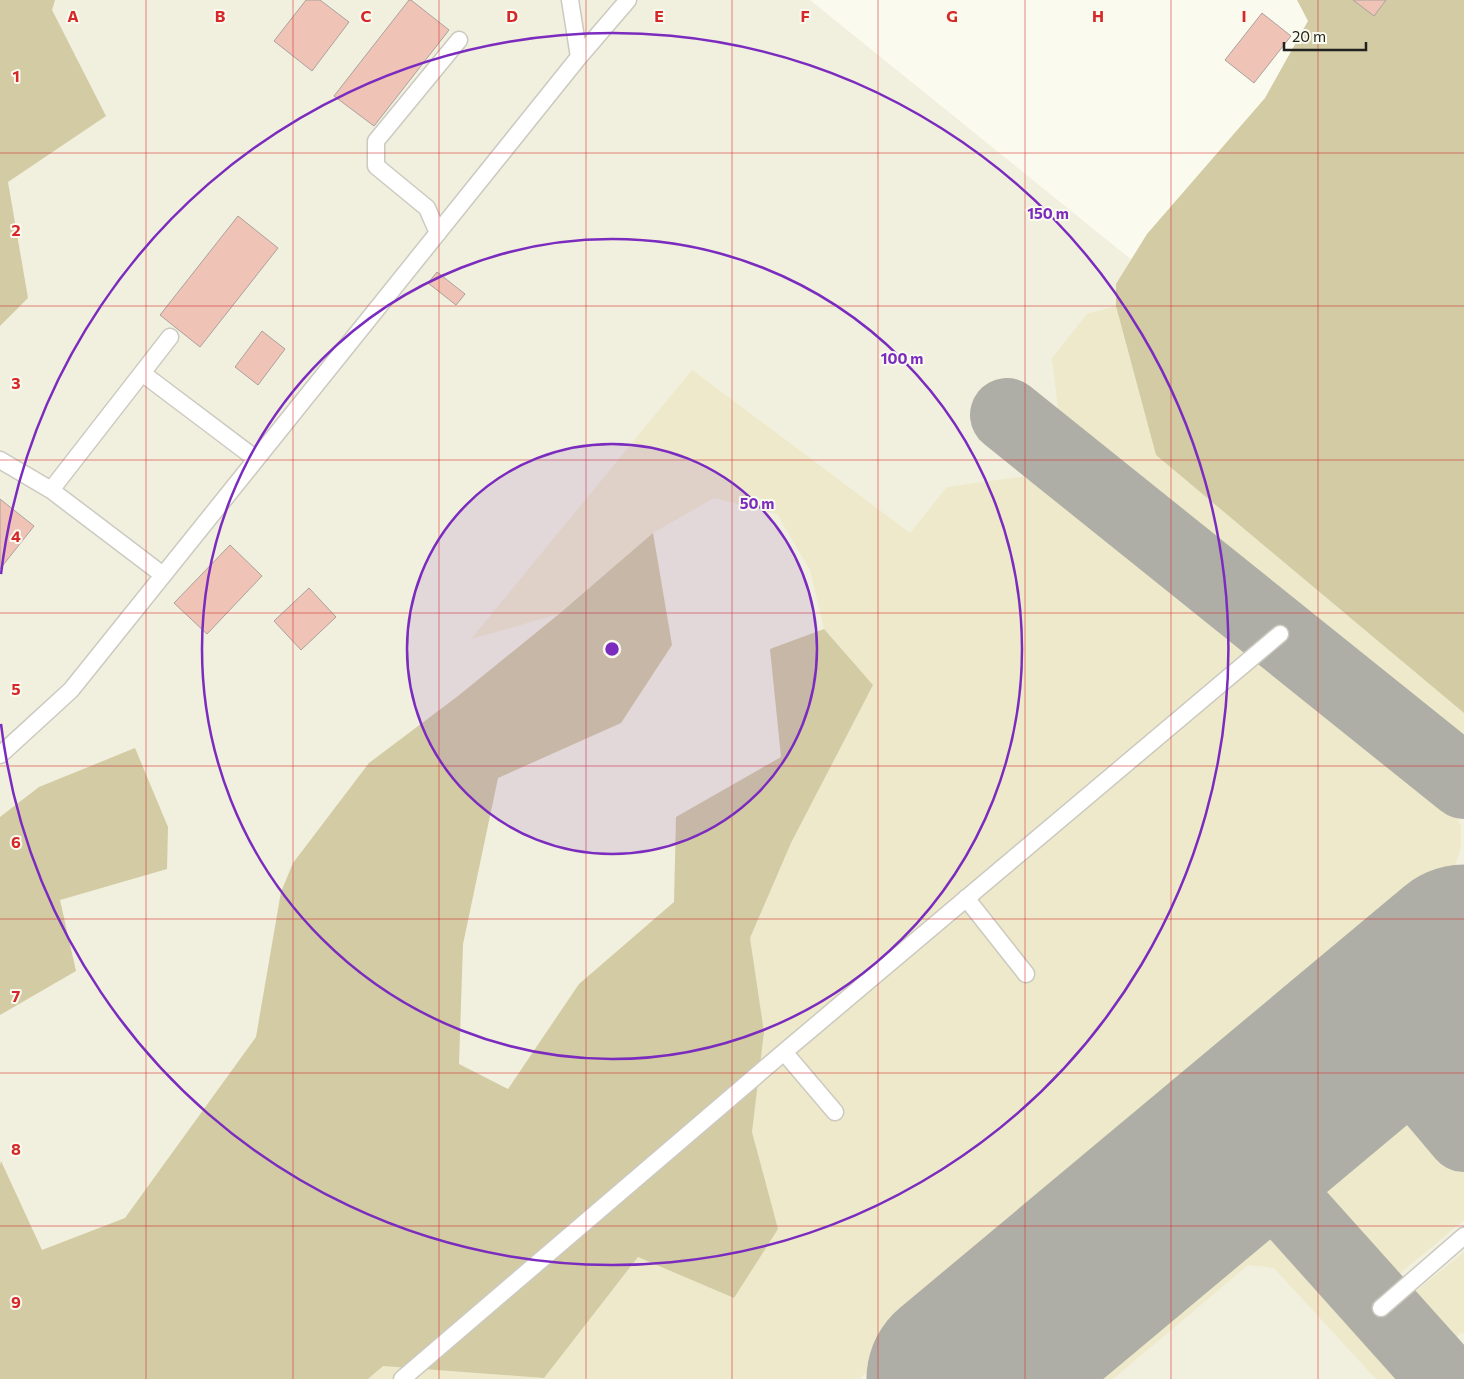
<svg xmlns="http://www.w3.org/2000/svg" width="1464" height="1379" font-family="Commissioner,sans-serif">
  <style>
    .built { fill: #f1efdd }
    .green { fill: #ede9ca }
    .forest { fill: #d2cba4 }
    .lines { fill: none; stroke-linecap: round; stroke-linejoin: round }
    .taxiway { stroke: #afaea6; stroke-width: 74 }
    .runway { stroke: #afaea6; stroke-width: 185 }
    .building { fill: #efc4b6; stroke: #aba09c }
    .service-casing { stroke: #cccac0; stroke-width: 19 }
    .service { stroke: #fff; stroke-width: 16 }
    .grid { fill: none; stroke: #d62828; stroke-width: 1; stroke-opacity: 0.55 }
    .ring { fill: none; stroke: #7b2cbf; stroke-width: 2.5 }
    .grid-label { font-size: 16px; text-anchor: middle; font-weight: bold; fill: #d62828; stroke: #fbfaef; stroke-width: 4; stroke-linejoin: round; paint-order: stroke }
    .centre { fill: #7b2cbf; stroke: #fbfaef; stroke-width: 2.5 }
    .ring-label { font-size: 15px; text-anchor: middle; font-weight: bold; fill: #7b2cbf; stroke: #fbfaef; stroke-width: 4; stroke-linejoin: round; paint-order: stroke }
  </style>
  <rect width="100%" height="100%" fill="#fbfaef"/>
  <path class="built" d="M 0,0 L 810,0 L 1294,391 L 1464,177 L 1464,1379 L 0,1379 Z"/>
  <path class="green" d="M 1116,306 L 1156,455 L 1464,713 L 1464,762 L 1061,433 L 1052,358 L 1087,314 Z
    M 692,370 L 910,533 L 947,487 L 1034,475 L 1448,796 L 1461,827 L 1461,848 L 1448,885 L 859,1379 L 368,1379 L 383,1366 L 544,1378 L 638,1257 L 734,1298 L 777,1230 L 752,1132 L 764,1032 L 750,938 L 791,843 L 873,685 L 824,629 L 810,570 L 777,514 L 714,498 L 653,533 L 559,614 L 471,639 Z
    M 1464,1042 L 1464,1113 L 1429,1070 Z
    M 1404,1091 L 1464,1163 L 1464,1220 L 1381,1289 L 1293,1183 Z
    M 1266,1208 L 1280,1215 L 1400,1351 L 1406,1365 L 1401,1379 L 1376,1379 L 1274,1268 L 1248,1265 L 1113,1379 L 1061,1379 Z
    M 1464,1252 L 1464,1334 L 1462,1332 L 1443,1349 L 1404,1301 Z"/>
  <path class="forest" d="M 0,0 L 55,0 L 52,10 L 106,116 L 8,182 L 28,298 L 0,326 Z
    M 1297,0 L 1464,0 L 1464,713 L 1156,455 L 1116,306 L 1116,284 L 1147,234 L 1265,98 L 1308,21 Z
    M 653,533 L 672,645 L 621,723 L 498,778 L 463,944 L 459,1064 L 508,1089 L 579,984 L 674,902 L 676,817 L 781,757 L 770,649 L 824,629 L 873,685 L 791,843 L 750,938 L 764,1032 L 752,1132 L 778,1229 L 734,1298 L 638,1257 L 544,1378 L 383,1366 L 368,1379 L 0,1379 L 0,1165 L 1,1161 L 42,1250 L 125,1218 L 256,1037 L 281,892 L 293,863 L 369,763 L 458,696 L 559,614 Z
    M 135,748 L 168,827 L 167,869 L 60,900 L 76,971 L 0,1015 L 0,817 L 39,787 Z"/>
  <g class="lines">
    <path class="taxiway" d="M 1007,415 L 1464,782
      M 1376,1031 L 1464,1135
      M 1237,1147 L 1445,1379"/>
    <path class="runway" d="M 959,1379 L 1464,957"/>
  </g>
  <path class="building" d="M 306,0 L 320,0 L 349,22 L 312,71 L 274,41 Z
    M 409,0 L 411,0 L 449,30 L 374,126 L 334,96 Z
    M 1353,0 L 1386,0 L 1374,16 Z
    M 1262,13 L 1291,36 L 1254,83 L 1225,60 Z
    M 238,216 L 278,248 L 200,347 L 160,315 Z
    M 437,272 L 465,294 L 456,305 L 428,283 Z
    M 262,331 L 285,349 L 258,385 L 235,367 Z
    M 0,499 L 34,526 L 0,569 Z
    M 230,545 L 262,576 L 207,634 L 174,603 Z
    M 309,588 L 336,617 L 301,650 L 274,621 Z"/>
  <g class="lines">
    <g class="service-casing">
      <path id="service" d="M 570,0 L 579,57
        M 438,233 L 427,208 L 376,166 L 376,141 L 459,40
        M 142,373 L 170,337
        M 0,460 L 51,490
        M 163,575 L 51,490 L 142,373 L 256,459
        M 0,755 L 71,690 L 579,57 L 628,0
        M 966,898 L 1026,974
        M 784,1052 L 835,1112
        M 1381,1308 L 1464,1236
        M 402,1379 L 784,1052 L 1280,634"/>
    </g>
    <use href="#service" class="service"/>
  </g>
  <path class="grid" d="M 146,0 L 146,1379M 293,0 L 293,1379M 439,0 L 439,1379M 586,0 L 586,1379M 732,0 L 732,1379M 878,0 L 878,1379M 1025,0 L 1025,1379M 1171,0 L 1171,1379M 1318,0 L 1318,1379M 0,153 L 1464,153M 0,306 L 1464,306M 0,460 L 1464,460M 0,613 L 1464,613M 0,766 L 1464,766M 0,919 L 1464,919M 0,1073 L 1464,1073M 0,1226 L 1464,1226"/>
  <circle cx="612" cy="649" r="205" fill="#7b2cbf" fill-opacity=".12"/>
  <g class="ring">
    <circle cx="612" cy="649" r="205"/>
    <circle cx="612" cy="649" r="410"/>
    <path d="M1 574A616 616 0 1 1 1 724"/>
  </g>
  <g class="grid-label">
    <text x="73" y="22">A</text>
    <text x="220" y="22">B</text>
    <text x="366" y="22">C</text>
    <text x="512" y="22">D</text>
    <text x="659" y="22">E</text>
    <text x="805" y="22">F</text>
    <text x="952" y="22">G</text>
    <text x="1098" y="22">H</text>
    <text x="1244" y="22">I</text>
    <text x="16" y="82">1</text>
    <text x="16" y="236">2</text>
    <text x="16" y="389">3</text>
    <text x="16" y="542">4</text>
    <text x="16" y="695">5</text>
    <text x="16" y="848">6</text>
    <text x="16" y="1002">7</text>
    <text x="16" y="1155">8</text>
    <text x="16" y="1308">9</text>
  </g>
  <circle cx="612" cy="649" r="8" class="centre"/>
  <g class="ring-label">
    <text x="1048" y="219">150 m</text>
    <text x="902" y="364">100 m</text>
    <text x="757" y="509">50 m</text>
  </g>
  <path d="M1284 42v8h82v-8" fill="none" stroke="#22221e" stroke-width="2.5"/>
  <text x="1292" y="42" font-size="15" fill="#22221e" stroke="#fbfaef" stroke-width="4" paint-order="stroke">20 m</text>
</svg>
